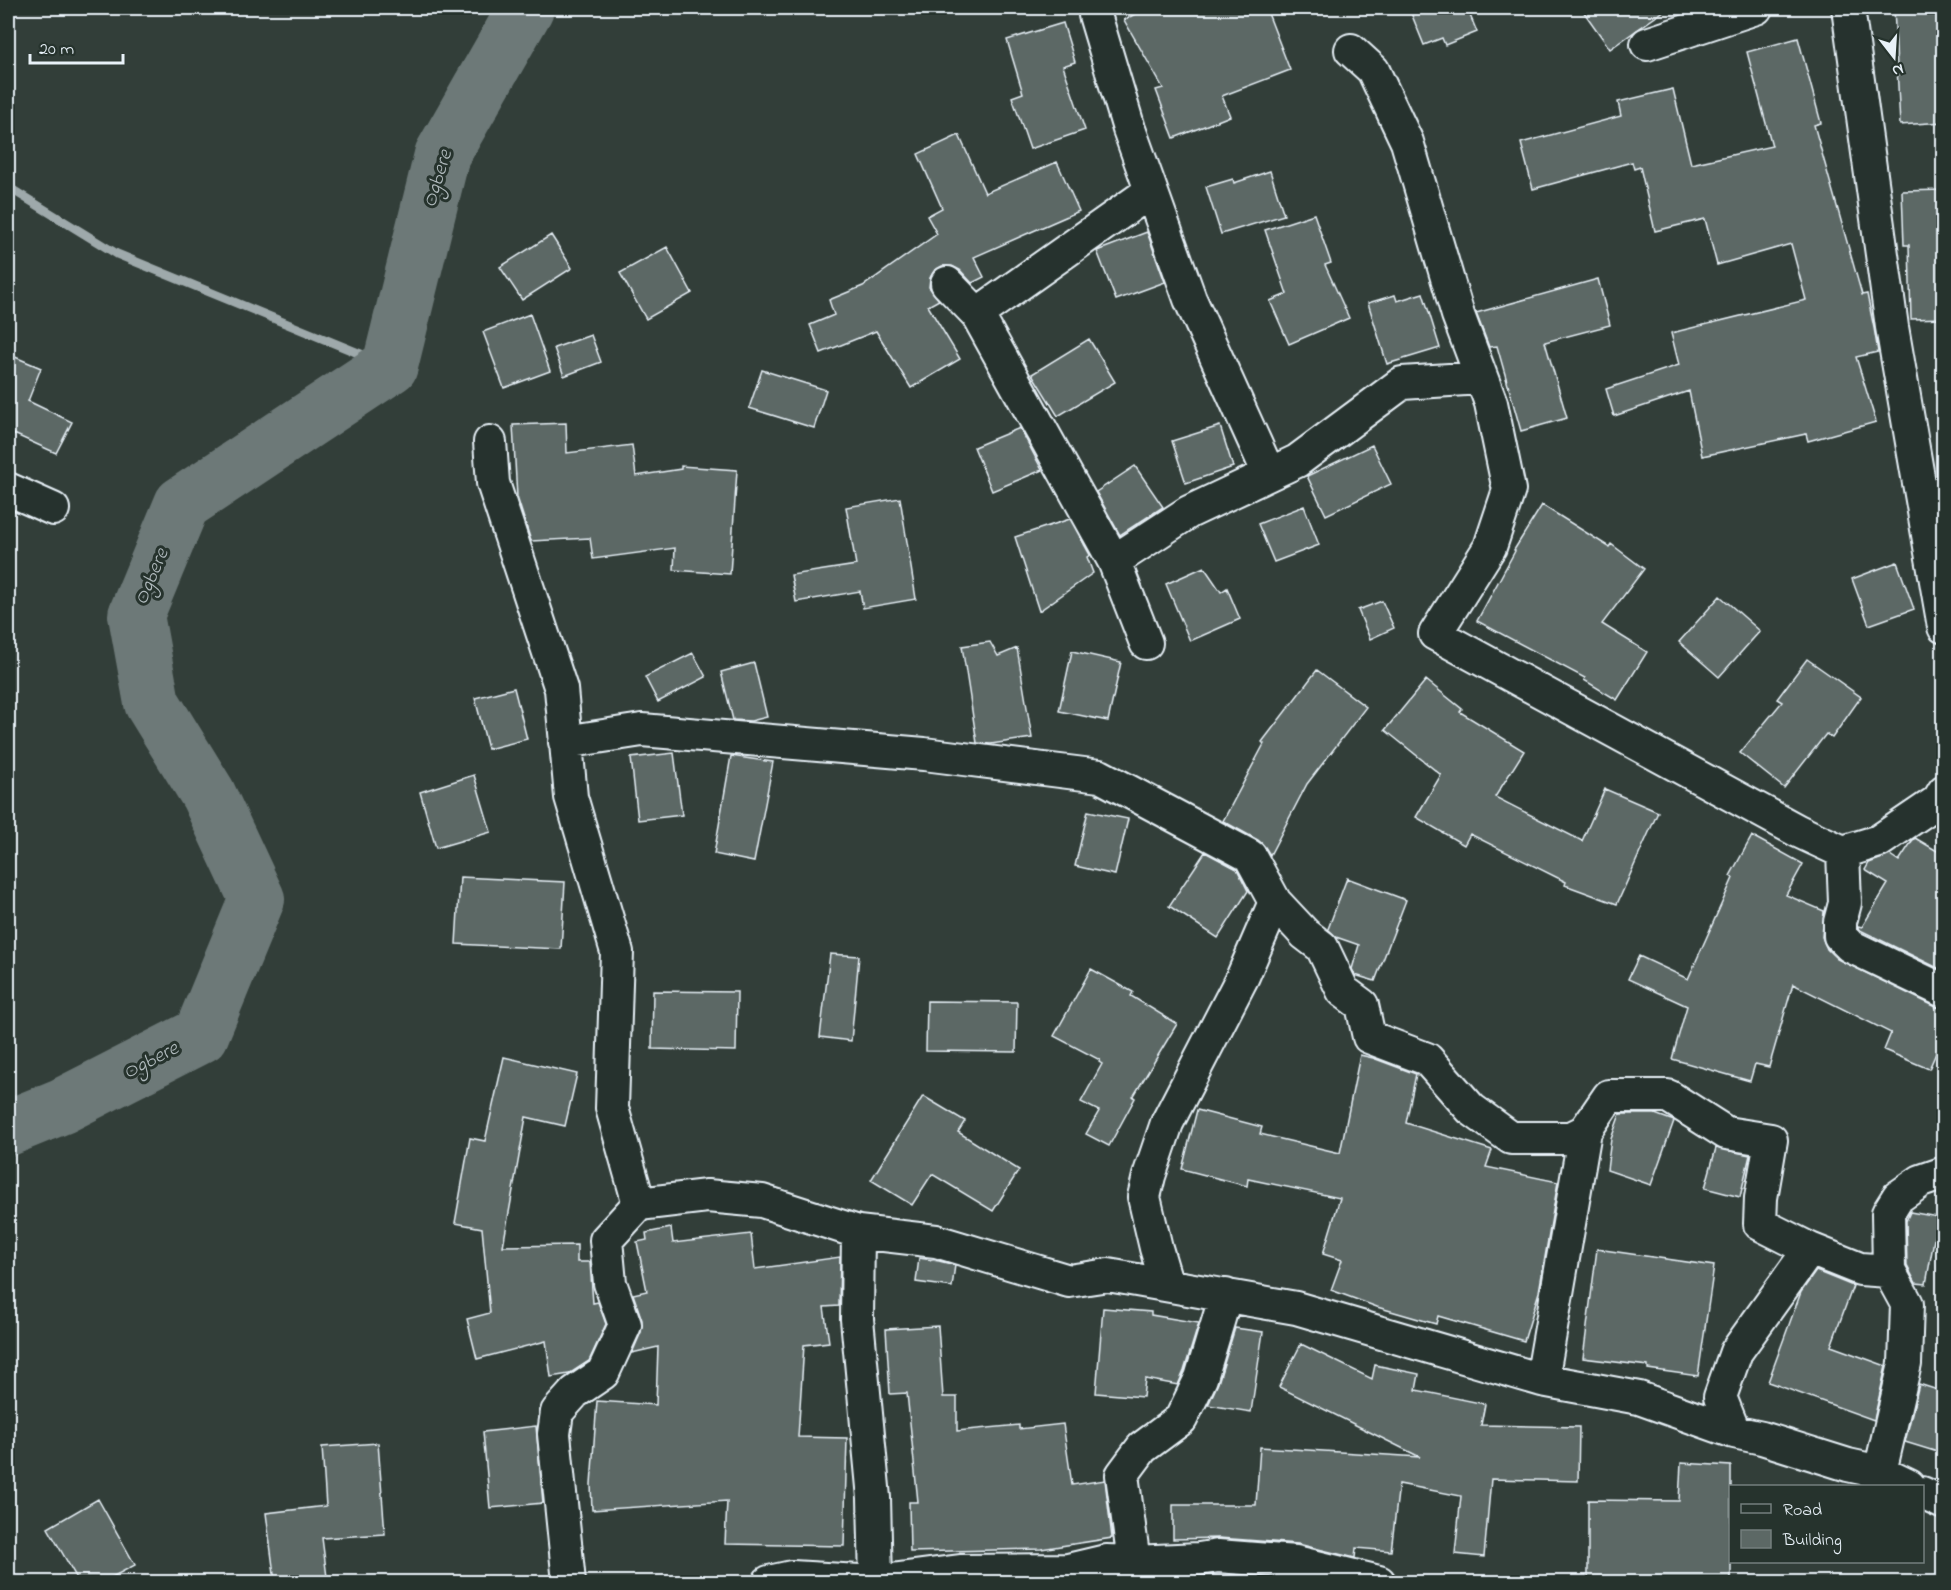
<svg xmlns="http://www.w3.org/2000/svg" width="1951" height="1590" font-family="'Indie Flower',sans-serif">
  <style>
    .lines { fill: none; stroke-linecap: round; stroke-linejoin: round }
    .stream { stroke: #9ea9ab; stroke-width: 9 }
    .river { stroke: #6d7978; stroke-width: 56 }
    .building { fill: #5c6865; stroke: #e8f1f8; stroke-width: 1.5 }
    .minor-casing { stroke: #e8f1f8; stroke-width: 36 }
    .minor { stroke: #26332d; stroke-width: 32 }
    .labels { text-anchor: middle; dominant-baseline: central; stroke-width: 6; stroke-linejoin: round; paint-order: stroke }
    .water-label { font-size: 21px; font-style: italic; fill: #b1bbbe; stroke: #26332d }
  </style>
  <rect width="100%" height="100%" fill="#323e39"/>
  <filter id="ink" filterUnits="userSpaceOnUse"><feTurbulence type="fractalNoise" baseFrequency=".0167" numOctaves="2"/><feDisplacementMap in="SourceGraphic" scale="12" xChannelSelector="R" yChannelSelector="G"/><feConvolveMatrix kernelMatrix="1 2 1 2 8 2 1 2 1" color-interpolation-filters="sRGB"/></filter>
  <g filter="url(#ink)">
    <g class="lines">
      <path class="stream" d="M 8,187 L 117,254 L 390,366"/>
      <path class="river" d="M 8,1128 L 62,1106 L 201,1035 L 257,899 L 208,794 L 152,703 L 136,615 L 182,504 L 390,366 L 442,155 L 526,8"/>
    </g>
    <path class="building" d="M 1146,8 L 1266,8 L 1290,70 L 1222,96 L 1230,116 L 1174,138 L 1156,90 L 1163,88 L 1124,20 Z
      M 1409,8 L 1467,8 L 1477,32 L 1445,45 L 1442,38 L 1424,45 Z
      M 1581,8 L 1668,8 L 1610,49 Z
      M 1894,8 L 1944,8 L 1944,122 L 1900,125 Z
      M 1063,23 L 1075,62 L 1063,66 L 1085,130 L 1030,149 L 1012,97 L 1023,93 L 1007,40 Z
      M 1798,38 L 1821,123 L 1814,125 L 1862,295 L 1867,294 L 1874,328 L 1878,352 L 1856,357 L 1876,422 L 1808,441 L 1806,434 L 1702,456 L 1689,391 L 1614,416 L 1606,389 L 1679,365 L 1671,333 L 1806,300 L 1791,244 L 1717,265 L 1705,219 L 1655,231 L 1640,167 L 1634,169 L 1632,162 L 1533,189 L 1521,143 L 1621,116 L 1618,102 L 1673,89 L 1691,164 L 1772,146 L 1747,52 Z
      M 959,135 L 985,193 L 1057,162 L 1079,211 L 974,257 L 984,277 L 972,283 L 960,270 L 952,266 L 942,266 L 934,271 L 930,278 L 929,287 L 939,300 L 928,306 L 960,359 L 911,388 L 876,331 L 821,353 L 810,325 L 834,315 L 829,300 L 863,286 L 937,234 L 927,216 L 942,208 L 918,154 Z
      M 1270,171 L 1284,215 L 1221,234 L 1206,187 L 1233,179 L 1234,183 Z
      M 1944,190 L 1944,318 L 1911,319 L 1909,245 L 1904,245 L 1902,191 Z
      M 1314,214 L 1331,263 L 1325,265 L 1349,318 L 1289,344 L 1270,301 L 1287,294 L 1265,230 Z
      M 1147,232 L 1165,282 L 1116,300 L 1097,251 Z
      M 551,235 L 572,268 L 522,300 L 500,267 Z
      M 667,247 L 692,293 L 646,319 L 620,273 Z
      M 1598,279 L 1610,325 L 1545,342 L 1567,418 L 1521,431 L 1497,346 L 1489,347 L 1476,313 Z
      M 1423,293 L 1440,348 L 1387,364 L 1368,303 L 1395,295 L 1397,301 Z
      M 530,314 L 550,371 L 504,388 L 483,332 Z
      M 591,335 L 601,362 L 564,376 L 554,348 Z
      M 1089,339 L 1115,382 L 1058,416 L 1032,374 Z
      M 8,354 L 41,368 L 28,401 L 72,422 L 56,453 L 14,434 L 8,448 Z
      M 762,370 L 826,390 L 814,428 L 749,408 Z
      M 566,423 L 567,453 L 632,445 L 636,476 L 681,469 L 681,466 L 737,470 L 730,574 L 674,570 L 675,548 L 593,559 L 590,538 L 531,541 L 517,497 L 513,425 Z
      M 1220,426 L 1233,467 L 1186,483 L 1172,441 Z
      M 1020,428 L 1042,470 L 992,491 L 974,447 Z
      M 1372,445 L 1391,484 L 1326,515 L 1307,476 Z
      M 1135,466 L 1163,507 L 1120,535 L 1096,492 Z
      M 900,498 L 916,599 L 863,608 L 860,591 L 796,602 L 791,575 L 856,565 L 846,507 Z
      M 1542,505 L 1609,547 L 1611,544 L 1644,569 L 1602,624 L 1647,652 L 1617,700 L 1584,680 L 1585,678 L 1477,621 L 1515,551 L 1514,550 Z
      M 1304,506 L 1319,545 L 1274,562 L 1258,524 Z
      M 1070,519 L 1090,555 L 1087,557 L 1093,573 L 1039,611 L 1015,537 Z
      M 1897,562 L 1914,609 L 1869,625 L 1852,579 Z
      M 1204,567 L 1221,592 L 1227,588 L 1240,619 L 1190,641 L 1166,584 Z
      M 1720,596 L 1760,631 L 1719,677 L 1679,642 Z
      M 1382,601 L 1394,628 L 1370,639 L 1358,610 Z
      M 990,642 L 998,656 L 1017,648 L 1032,738 L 991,744 L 977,743 L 962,646 Z
      M 1072,651 L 1121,662 L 1108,721 L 1059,711 Z
      M 693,653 L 706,677 L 658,702 L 645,677 Z
      M 1807,659 L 1861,697 L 1832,738 L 1826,734 L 1784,788 L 1740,753 L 1782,702 L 1777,699 Z
      M 754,663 L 767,717 L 751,721 L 733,720 L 721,672 Z
      M 1317,670 L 1366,707 L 1307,784 L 1270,855 L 1265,847 L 1258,840 L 1223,821 L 1264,744 L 1262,742 Z
      M 1426,680 L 1462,709 L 1460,712 L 1524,751 L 1495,797 L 1582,841 L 1605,789 L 1658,812 L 1617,904 L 1565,885 L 1566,882 L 1470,834 L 1464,845 L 1416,817 L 1441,775 L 1385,730 Z
      M 514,688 L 527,739 L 488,749 L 475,698 Z
      M 674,753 L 682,815 L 638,820 L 631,758 Z
      M 731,756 L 773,762 L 754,862 L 714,854 Z
      M 474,775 L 491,832 L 436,848 L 420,792 Z
      M 1088,811 L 1128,819 L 1115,875 L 1075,866 Z
      M 1752,836 L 1803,864 L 1786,895 L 1824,911 L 1822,937 L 1827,949 L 1837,959 L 1936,1007 L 1944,1009 L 1944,1035 L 1929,1069 L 1884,1050 L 1891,1033 L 1793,984 L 1769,1067 L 1755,1064 L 1750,1081 L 1672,1059 L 1687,1006 L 1628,979 L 1639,956 L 1688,979 L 1733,878 L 1730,876 Z
      M 1915,838 L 1944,855 L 1944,971 L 1858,929 L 1858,926 L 1862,927 L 1888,884 L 1865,870 L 1869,863 L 1890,855 L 1899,861 L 1912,841 Z
      M 1205,852 L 1237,869 L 1248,891 L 1218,938 L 1169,906 Z
      M 460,877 L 565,882 L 561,949 L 456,944 Z
      M 1347,878 L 1406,900 L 1375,981 L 1355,975 L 1352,969 L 1359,945 L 1336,937 L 1328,929 Z
      M 830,954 L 859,956 L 851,1041 L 820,1037 Z
      M 1091,969 L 1133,992 L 1131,996 L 1177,1024 L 1133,1097 L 1135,1098 L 1109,1146 L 1086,1134 L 1099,1111 L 1081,1102 L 1102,1064 L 1099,1062 L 1100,1060 L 1054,1036 Z
      M 653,991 L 737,992 L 736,1051 L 652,1049 Z
      M 927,1001 L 1017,1002 L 1016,1052 L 926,1051 Z
      M 1360,1055 L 1373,1058 L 1416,1074 L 1406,1123 L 1492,1150 L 1486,1167 L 1558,1182 L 1539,1292 L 1524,1341 L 1438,1316 L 1436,1324 L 1377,1307 L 1331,1290 L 1342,1260 L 1323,1254 L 1340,1198 L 1248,1179 L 1247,1186 L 1182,1169 L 1197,1110 L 1262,1127 L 1260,1134 L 1340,1153 Z
      M 504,1057 L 577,1074 L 565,1126 L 526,1117 L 503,1246 L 577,1245 L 577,1262 L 590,1262 L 593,1303 L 598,1302 L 606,1324 L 589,1361 L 569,1374 L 551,1377 L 546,1341 L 477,1359 L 467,1319 L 490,1313 L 482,1228 L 455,1223 L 470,1138 L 485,1141 Z
      M 923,1096 L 965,1121 L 958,1132 L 1019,1170 L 993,1211 L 932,1174 L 912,1205 L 871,1180 Z
      M 1620,1114 L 1655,1114 L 1674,1121 L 1651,1185 L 1607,1170 L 1611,1139 Z
      M 1716,1148 L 1750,1155 L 1740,1197 L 1705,1188 Z
      M 1910,1212 L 1938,1217 L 1926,1284 L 1916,1283 L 1907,1266 L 1906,1221 Z
      M 671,1228 L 673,1243 L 751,1234 L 755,1269 L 840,1257 L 839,1306 L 824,1307 L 829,1342 L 804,1345 L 798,1437 L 847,1438 L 844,1546 L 725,1544 L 727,1501 L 592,1510 L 591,1484 L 597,1401 L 656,1405 L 658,1347 L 632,1353 L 641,1332 L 642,1320 L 633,1294 L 647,1291 L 637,1242 L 647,1240 L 646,1233 Z
      M 1597,1249 L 1714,1266 L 1698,1376 L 1648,1369 L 1648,1366 L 1583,1358 Z
      M 919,1258 L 939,1261 L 955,1265 L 952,1287 L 916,1282 Z
      M 1816,1271 L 1853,1286 L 1831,1346 L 1886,1366 L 1874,1420 L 1768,1382 L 1801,1292 Z
      M 1103,1308 L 1151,1312 L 1151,1315 L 1199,1323 L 1184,1371 L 1178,1385 L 1145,1379 L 1143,1397 L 1096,1393 Z
      M 938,1326 L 943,1397 L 957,1397 L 957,1431 L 1019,1425 L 1019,1429 L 1063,1424 L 1072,1485 L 1105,1480 L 1112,1538 L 1041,1549 L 910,1552 L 909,1502 L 918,1502 L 907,1393 L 890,1394 L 886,1329 Z
      M 1235,1328 L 1263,1332 L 1251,1412 L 1208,1405 L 1218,1383 Z
      M 1301,1344 L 1372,1379 L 1375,1365 L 1419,1374 L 1416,1390 L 1485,1404 L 1481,1425 L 1579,1427 L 1578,1481 L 1491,1479 L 1484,1557 L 1455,1554 L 1461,1496 L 1399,1484 L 1391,1551 L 1356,1548 L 1355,1558 L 1298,1544 L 1219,1538 L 1173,1539 L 1173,1505 L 1256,1505 L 1260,1447 L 1420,1457 L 1279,1387 Z
      M 1919,1384 L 1944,1392 L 1944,1454 L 1905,1442 Z
      M 536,1426 L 543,1503 L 490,1508 L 483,1432 Z
      M 378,1443 L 385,1534 L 322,1538 L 327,1577 L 275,1582 L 266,1513 L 326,1506 L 322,1447 Z
      M 1681,1463 L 1731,1466 L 1731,1582 L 1588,1582 L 1588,1500 L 1679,1501 Z
      M 98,1499 L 135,1565 L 103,1582 L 79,1582 L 48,1528 Z
      M 1231,1575 L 1293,1580 L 1304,1582 L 1233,1582 Z"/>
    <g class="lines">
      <g class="minor-casing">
        <path id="minor" d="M 1848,8 L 1892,327 L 1944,627
          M 1095,15 L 1129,129 L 1190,299 L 1269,474
          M 1647,44 L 1756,8
          M 1351,50 L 1373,70 L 1407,142 L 1458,315 L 1491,403 L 1509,490 L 1490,547 L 1435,634 L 1798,831 L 1843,852 L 1879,841 L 1938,801 L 1944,791
          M 947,283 L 977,314 L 1114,561 L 1146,643
          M 977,314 L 1151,191
          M 490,442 L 493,483 L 561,689 L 571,797 L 617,952 L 612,1108 L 639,1204
          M 8,489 L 53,509
          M 1114,561 L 1189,512 L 1297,461 L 1402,383 L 1481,378
          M 565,742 L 642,730 L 924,754 L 1100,776 L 1250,856 L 1275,902 L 1305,934 L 1322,947 L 1343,991 L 1362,1005 L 1369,1037 L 1427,1059 L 1471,1109 L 1511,1138 L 1571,1138 L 1585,1131 L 1609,1096 L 1668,1096 L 1726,1133 L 1771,1140 L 1761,1198 L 1760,1224 L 1810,1249 L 1860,1269 L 1889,1271
          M 1843,852 L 1845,903 L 1840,922 L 1840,936 L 1850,946 L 1944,991
          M 858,1232 L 857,1319 L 874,1498 L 876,1582
          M 1167,1285 L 1156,1248 L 1144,1197 L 1149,1176 L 1167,1123 L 1243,976 L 1275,902
          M 1542,1380 L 1585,1131
          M 1734,1432 L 1720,1397 L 1736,1352 L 1810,1249
          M 1880,1472 L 1905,1364 L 1907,1304 L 1889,1271 L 1888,1213 L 1898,1197 L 1921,1181 L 1944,1173
          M 1922,1493 L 1944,1503
          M 1134,1562 L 1122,1475 L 1142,1448 L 1181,1419 L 1201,1378 L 1226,1295
          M 569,1582 L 554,1434 L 557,1412 L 575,1392 L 603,1373 L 625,1325 L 610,1283 L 606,1240 L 639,1204 L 707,1196 L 762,1201 L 858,1232 L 936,1241 L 1069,1281 L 1108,1275 L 1296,1308 L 1542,1380 L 1639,1398 L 1734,1432 L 1762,1438 L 1848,1465 L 1880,1472 L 1909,1486
          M 769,1582 L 792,1577 L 876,1582 L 960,1571 L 1068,1570 L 1106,1561 L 1134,1562 L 1199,1559 L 1218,1556 L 1296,1562 L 1379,1582"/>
      </g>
      <use href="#minor" class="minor"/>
    </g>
  </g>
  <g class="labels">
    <g class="water-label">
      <text transform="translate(438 179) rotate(-73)">Ogbere</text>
      <text transform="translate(152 577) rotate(-67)">Ogbere</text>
      <text transform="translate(151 1061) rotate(-27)">Ogbere</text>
    </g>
  </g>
  <rect width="1951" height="1590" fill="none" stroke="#26332d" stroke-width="30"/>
  <rect x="15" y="15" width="1921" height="1560" fill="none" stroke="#e8f1f8" stroke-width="2" filter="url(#ink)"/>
  <rect x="1729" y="1485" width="195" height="78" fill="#26332d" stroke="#747f7e" stroke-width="1.5"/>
  <rect x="1741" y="1504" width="30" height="9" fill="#26332d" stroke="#747f7e" stroke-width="1.5"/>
  <text x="1783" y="1515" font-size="18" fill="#e8f1f8">Road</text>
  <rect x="1741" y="1530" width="30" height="18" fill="#5c6865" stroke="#747f7e" stroke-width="1.5"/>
  <text x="1783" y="1545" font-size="18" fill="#e8f1f8">Building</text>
  <g transform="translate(1894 57) rotate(163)" stroke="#26332d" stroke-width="4.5" paint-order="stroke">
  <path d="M0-4.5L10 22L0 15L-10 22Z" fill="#e8f1f8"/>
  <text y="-9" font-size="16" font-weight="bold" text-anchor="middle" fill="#e8f1f8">N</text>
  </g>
  <path d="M30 54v9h93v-9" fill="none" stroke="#e8f1f8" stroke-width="3"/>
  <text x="39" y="54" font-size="18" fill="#e8f1f8" stroke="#26332d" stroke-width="4.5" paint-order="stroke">20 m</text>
</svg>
